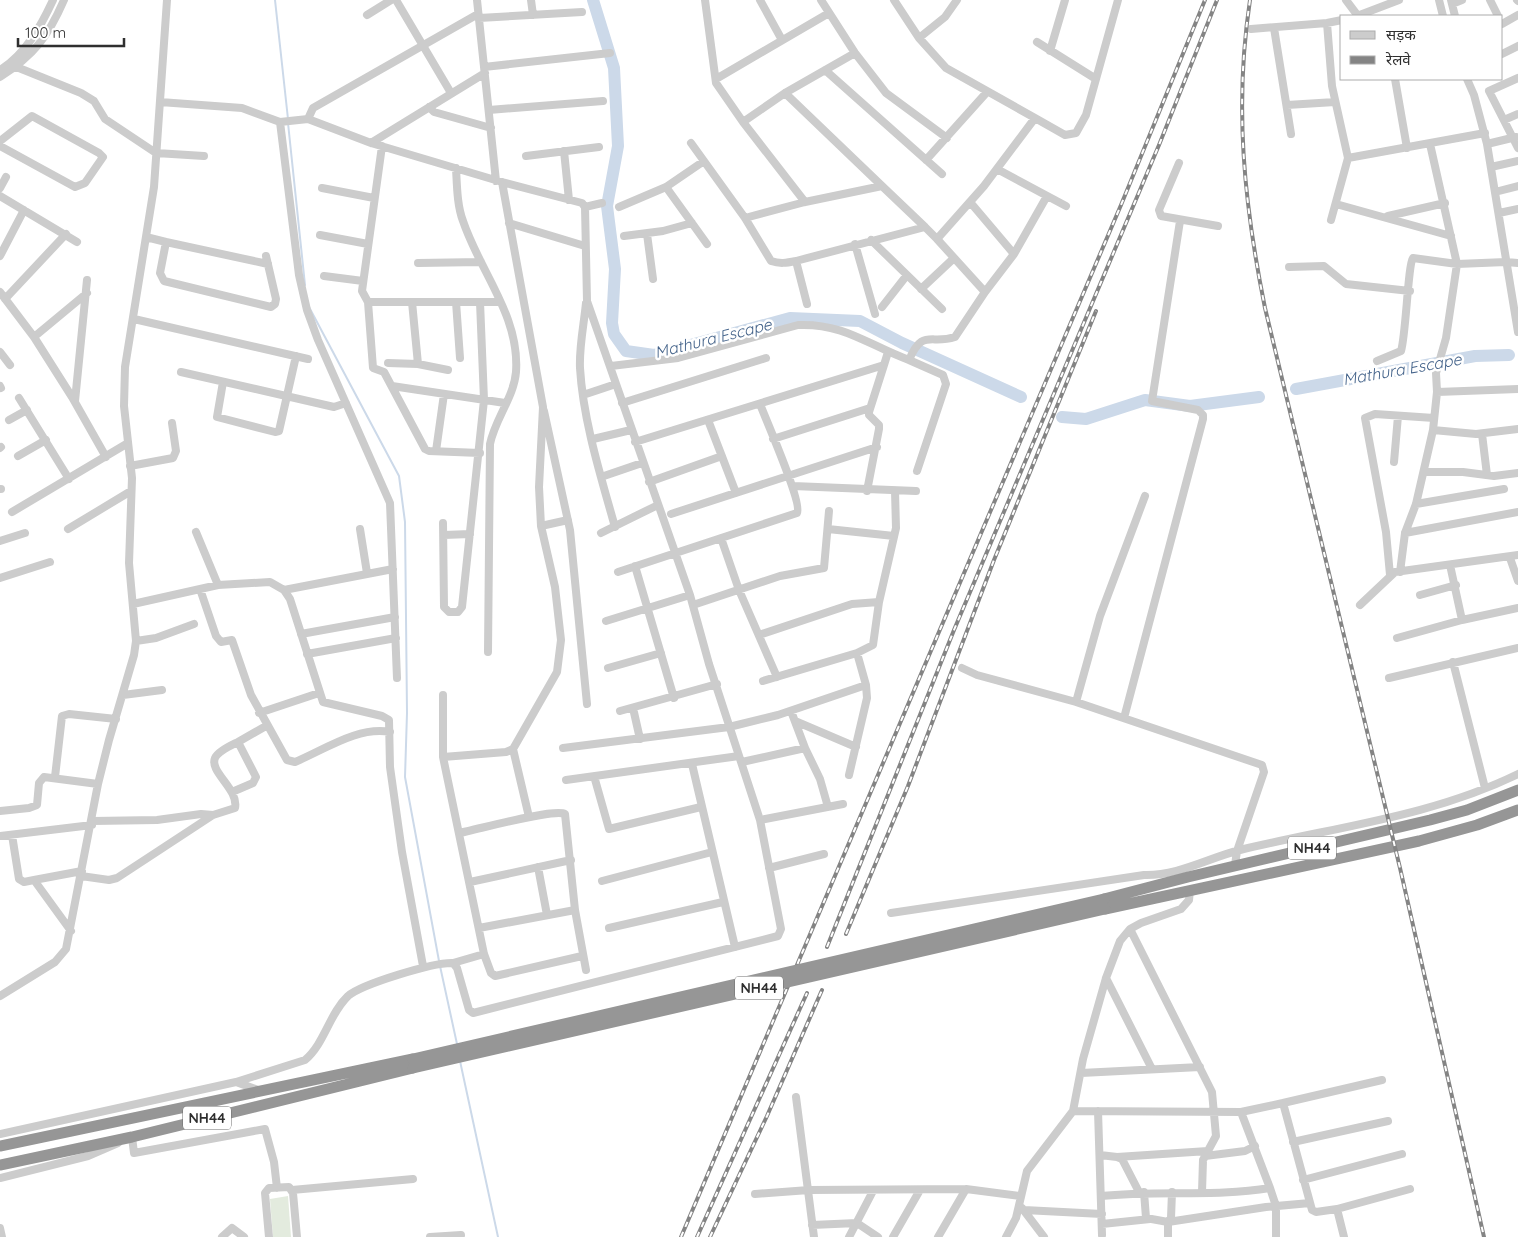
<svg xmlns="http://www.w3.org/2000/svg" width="1518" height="1237" font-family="Quicksand,'Noto Sans Devanagari',sans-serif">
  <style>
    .green { fill: #e3ebde }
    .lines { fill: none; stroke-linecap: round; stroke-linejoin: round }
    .stream { stroke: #ccd9e9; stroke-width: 2 }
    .river { stroke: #ccd9e9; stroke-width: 12 }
    .minor { stroke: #ccc; stroke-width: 8 }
    .highway { stroke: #969696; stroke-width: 11 }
    .rail-casing { stroke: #848484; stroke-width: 4 }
    .rail { stroke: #fff; stroke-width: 2; stroke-dasharray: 5.5; stroke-linecap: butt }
    .highway-bridge { stroke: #969696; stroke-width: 11 }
    .labels { text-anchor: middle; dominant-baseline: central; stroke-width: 5; stroke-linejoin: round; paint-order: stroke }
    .shield { fill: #fff; stroke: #6d6d6d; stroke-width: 1 }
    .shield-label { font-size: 14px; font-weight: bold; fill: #2f2f2f }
    .water-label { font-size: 16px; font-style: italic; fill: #44638a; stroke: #fff }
  </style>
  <rect width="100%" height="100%" fill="#fff"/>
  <path class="green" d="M 288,1196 L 291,1237 L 273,1237 L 270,1199 Z"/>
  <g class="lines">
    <path class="stream" d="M 275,0 L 288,119
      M 288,123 L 305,285
      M 309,307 L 399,476 L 405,522 L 407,713 L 405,777 L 439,961
      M 440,966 L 457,1044
      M 460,1061 L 498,1237"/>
    <path class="river" d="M 593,0 L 614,68 L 618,146 L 607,206 L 615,269 L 612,323 L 614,334 L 626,351 L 654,355 L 790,318 L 860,321 L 902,343 L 1021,397
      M 1296,389 L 1475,356 L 1509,355
      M 1062,417 L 1086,419 L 1145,400 L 1190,406 L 1259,397"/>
    <path class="minor" d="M 396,0 L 451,93
      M 477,0 L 496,181
      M 531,0 L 533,15
      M 705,0 L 716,83 L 743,122 L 805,202
      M 760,0 L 782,40
      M 821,0 L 855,53 L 886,93 L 947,138
      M 1346,0 L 1358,16
      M 1439,0 L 1443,16
      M 1451,0 L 1455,16
      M 1490,0 L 1498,16
      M 1517,0 L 1518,1
      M 1452,4 L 1462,0
      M 367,15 L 391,0
      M 1357,16 L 1399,0
      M 479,18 L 582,12
      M 1327,23 L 1332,86 L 1348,158 L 1331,220
      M 1502,24 L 1518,15
      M 1274,28 L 1291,134
      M 1251,29 L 1327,23 L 1342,20
      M 919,38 L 945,17 L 957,0
      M 1037,42 L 1096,79
      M 1050,51 L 1065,0
      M 1502,54 L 1518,46
      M 9,64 L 81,93 L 94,101 L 105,119 L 156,153 L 204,156
      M 484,67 L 610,53
      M 0,70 C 25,55 41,26 53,0
      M 825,70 L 942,174
      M 0,77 C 34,55 48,37 64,0
      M 1518,78 L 1489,91 L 1518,148
      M 716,79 L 829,13
      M 1395,79 L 1407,148
      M 1467,79 L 1474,95 L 1487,144 L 1518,332
      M 785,93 L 882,186
      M 160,102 L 242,108 L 280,122 L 308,119 L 371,143 L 502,182 L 582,203 L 585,207 L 587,301 L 690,595 L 709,664 L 760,820 L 781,929 L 778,936 L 473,1013 L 469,1010 L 457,968 L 453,963 C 434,962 362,984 348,996 C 329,1014 325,1043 305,1060 L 236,1082
      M 1287,105 L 1335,102
      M 429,107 L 434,112 L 491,128
      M 489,110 L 603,101
      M 1035,118 L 1065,135 L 1076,133 L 1086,115 L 1118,0
      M 308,119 L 313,108 L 478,14
      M 1504,120 L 1518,114
      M 280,122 L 299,275 L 307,310 L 318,340 L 390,503 L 397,678
      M 743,122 L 785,93 L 855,53
      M 0,141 L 32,116 L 99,153 L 103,157 L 85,183 L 75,187 L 0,146
      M 371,143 L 485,73
      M 691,143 L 745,218 L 771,261 C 780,264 786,263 796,261 L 925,227 L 937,239 L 984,186 L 1035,118 L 946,68 L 919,38 L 894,0
      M 1487,144 L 1516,137
      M 382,146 L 362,291 L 368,302 L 373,368 L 384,372 L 425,449 L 429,451 L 480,453
      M 564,151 L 569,200
      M 526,156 L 599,147
      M 1348,158 L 1485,133
      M 926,160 L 987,92
      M 1179,163 L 1159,210 L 1161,216 L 1218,226
      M 1491,167 L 1518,161
      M 456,168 C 457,186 457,205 463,221 C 480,272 520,316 516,372 C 514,397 495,419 490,444 L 488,652
      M 997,169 L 1066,206
      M 666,187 L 707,244
      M 0,188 L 6,177
      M 322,188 L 374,198
      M 1495,192 L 1518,186
      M 0,196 L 77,242
      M 970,202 L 1014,254 L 985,292
      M 1336,204 L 1451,236
      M 585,207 L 602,203
      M 619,207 L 666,187 L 704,161
      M 1499,213 L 1518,209
      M 1388,216 L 1445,203
      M 745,218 L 805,202 L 882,186 L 925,227
      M 509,223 L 585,246
      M 647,234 L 653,279
      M 320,235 L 368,244
      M 624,236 L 663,231 L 692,223
      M 146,237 L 166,242 L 160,273 L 164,281 L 271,307 L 275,304 L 276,299 L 266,256
      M 871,240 L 942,309
      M 166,242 L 268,264
      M 855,244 L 875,314
      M 1014,254 L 1047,196
      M 0,256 L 24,210
      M 796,261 L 807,304
      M 418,263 L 481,262
      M 1289,267 L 1324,266 L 1346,284 L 1410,291
      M 324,276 L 363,281
      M 921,289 L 953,259
      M 0,292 L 34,337
      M 87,293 L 34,337 L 72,397 L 106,457
      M 5,299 L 66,234
      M 368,302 L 500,302
      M 412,302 L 418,364
      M 456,302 L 460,358
      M 586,303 C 584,324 579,347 580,368 C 583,420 601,477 615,527
      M 882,307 L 907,275
      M 134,319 L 308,359
      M 0,352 L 10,365
      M 909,360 L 943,375 L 946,384 L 917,471
      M 1377,361 L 1401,351 C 1406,335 1408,264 1413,258 L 1457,264 L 1506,262 L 1518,263
      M 388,363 L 418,364 L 448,370
      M 611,366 L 678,358 L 798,325 C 844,323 868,345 909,360 C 923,328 930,345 955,337 L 985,292 L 937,239
      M 181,372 L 334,407 L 346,403
      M 223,382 L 217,417 L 275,432 L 279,431 L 296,356
      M 0,386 L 1,388
      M 392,386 L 505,403
      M 1437,392 L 1518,389
      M 583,395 L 616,384
      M 19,398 L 69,479
      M 75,401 L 87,280
      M 622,403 L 766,358
      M 544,411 L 570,530 L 587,704
      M 9,420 L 27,410
      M 708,420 L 736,493
      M 1433,430 L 1476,434 L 1518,429
      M 1482,434 L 1487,475
      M 593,439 L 631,430
      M 773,439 L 870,408
      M 635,442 L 884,365 L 888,352
      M 0,448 L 1,447
      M 436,451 L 444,394
      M 18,456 L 46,440
      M 1394,462 L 1398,416
      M 130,466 L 173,458 L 176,451 L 172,423
      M 1425,472 L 1463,472 L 1494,476 L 1518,473
      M 601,477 L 642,463
      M 649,482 L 722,456
      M 793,486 L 916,491
      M 0,489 L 1,489
      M 867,491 L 879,429 L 879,425 L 869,415 L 869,412 L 884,365
      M 1416,504 L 1504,489
      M 12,512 L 128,443
      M 671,514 L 877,447
      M 443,523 L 444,607 L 449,612 L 458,612 L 462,607 L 484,400 L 480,302
      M 541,526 L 568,520
      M 68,529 L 131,491
      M 360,529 L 367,573
      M 828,529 L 894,536
      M 196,532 L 218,585
      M 601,533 L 658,505
      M 1405,533 L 1518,512
      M 444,535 L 470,534
      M 721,538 L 739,590 L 777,677
      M 0,541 L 25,533
      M 1510,558 L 1518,581
      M 1450,565 L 1462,620
      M 635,566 L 674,698
      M 618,572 L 797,513 C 803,504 766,420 760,404
      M 1400,572 L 1405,533 L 1416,504 L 1433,430 L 1437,392 L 1436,373 L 1446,338 L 1457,264 L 1430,144
      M 1390,575 L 1386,532 L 1365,418 L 1375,414 L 1434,418
      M 0,578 L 50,562
      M 200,589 L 216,636 L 221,642 L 232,640 L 251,695 L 287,760 L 295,762 C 324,750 358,726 390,732
      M 284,590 L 393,569
      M 1420,595 L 1456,585
      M 133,604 L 218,585 L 270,582 L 284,590 L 290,599 L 323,702 L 382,716 L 389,720 L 390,767 L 402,852 L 423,966
      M 693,605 L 780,576 L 824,568 L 829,511
      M 1360,605 L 1395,572 L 1518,555
      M 606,621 L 690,595
      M 301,634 L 395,617
      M 759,635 L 852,604 L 879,602
      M 1397,638 L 1462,620 L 1518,608
      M 136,641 L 156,638 L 194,624
      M 307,654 L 396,638
      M 1453,662 L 1485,788
      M 608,668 L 661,653
      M 962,668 L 977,675 L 1076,702 L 1262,765 L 1264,772 L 1237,851 L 1235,865
      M 1389,678 L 1518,648
      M 763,681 L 857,653 L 873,645 L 879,602 L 896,528 L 895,491
      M 123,695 L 162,690
      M 443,695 L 443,757 L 484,954 L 491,973 L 495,976 L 582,956
      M 1076,702 L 1100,616 L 1145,496
      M 633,708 L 640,739
      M 620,711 L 717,684
      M 259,713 L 319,693
      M 1124,718 L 1203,419 L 1203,415 L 1198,410 L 1152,401 L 1180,221
      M 795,721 L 856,747
      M 563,748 L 729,727 L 778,715 L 866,685 L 857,653
      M 805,748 L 820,779 L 828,807
      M 513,749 L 529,817
      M 443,757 L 506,752 L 513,749 L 557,672 L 561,640 L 555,587 L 541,526 L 539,487 L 543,407 L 502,182
      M 742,762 L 805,748 L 791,711
      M 692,764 L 735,947
      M 849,775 L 867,698 L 866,685
      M 594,776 L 609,829 L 701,807
      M 55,777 L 62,716 L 69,714 L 116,719
      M 566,780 L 739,756
      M 232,792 L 253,783 L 256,777 L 238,742 L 266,726
      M 0,811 L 29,808 L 37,805 L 39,783 L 44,777 L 98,784
      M 760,820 L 843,804
      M 93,821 L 157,820 L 201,814 L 213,815
      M 459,833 C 476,830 554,808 565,814 L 575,910 L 586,970
      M 12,835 L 19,879 L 24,882 L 34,880 L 71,931
      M 0,836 L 92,825
      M 538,867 L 547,915
      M 769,868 L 824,854
      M 81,876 L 109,880 L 117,878 L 213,815 L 235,808 C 239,789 209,772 215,758 C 218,751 232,745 238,742
      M 34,880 L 82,871
      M 602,881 L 712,852
      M 470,882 L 571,860
      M 891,913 L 1144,875 C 1178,876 1208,858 1240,850 C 1334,827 1430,817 1518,774
      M 479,928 L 575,910
      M 609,928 L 723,902
      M 1130,929 L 1212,1092 L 1216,1136 L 1203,1160 L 1202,1192
      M 453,963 L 484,954
      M 1106,978 L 1152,1069
      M 0,996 L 55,962 L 66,949 L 98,784 L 109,740 L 134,655 L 136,641 L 129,563 L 132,478 L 124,406 L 125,367 L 154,187 L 167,0
      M 1081,1073 L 1200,1067
      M 796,1097 L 814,1237
      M 1283,1103 L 1382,1080
      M 1073,1111 L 1241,1112 L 1283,1103 L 1312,1210 L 1316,1212 L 1337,1209 L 1344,1237
      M 1098,1111 L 1102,1235
      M 1241,1112 L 1270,1188 L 1276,1206 L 1276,1237
      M 0,1134 L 236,1082 L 261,1091
      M 128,1139 L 132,1137 L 134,1153 L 265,1129 L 274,1162 L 277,1188
      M 1293,1142 L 1388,1121
      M 1100,1155 L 1117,1157 L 1122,1159 L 1139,1192
      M 1205,1156 L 1245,1151 L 1255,1146
      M 1117,1157 L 1208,1151
      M 0,1178 L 88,1156 L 118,1143
      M 1303,1180 L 1402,1154
      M 292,1190 L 413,1179
      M 1144,1192 L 1146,1218 L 1168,1222 L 1168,1237
      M 755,1194 L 809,1190 L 966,1189
      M 1101,1196 C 1157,1190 1215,1197 1270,1188
      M 1022,1208 L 1044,1237
      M 1337,1209 L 1410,1189
      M 1024,1210 L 1102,1214
      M 1168,1222 L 1266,1207 L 1310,1203
      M 1168,1222 L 1171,1218 L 1172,1192
      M 1102,1224 L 1150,1219
      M 812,1225 L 857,1223 L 878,1237
      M 0,1228 L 2,1237
      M 222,1237 L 232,1228 L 244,1237
      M 269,1237 L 265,1193 L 269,1188 L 289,1187 L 293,1193 L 297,1237
      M 430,1237 L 461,1235
      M 849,1237 L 873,1191
      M 893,1237 L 920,1190
      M 938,1237 L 966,1189 L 1020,1196
      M 1006,1237 L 1016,1218 L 1027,1171 L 1073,1111 L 1083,1059 L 1106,978 L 1120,941 L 1130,929 L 1141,923 L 1181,909 L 1189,900 L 1190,890"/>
    <path class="highway" d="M 1104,899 L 1188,877 L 1430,820 L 1467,810 L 1518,790
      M 1105,909 L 1419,841 L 1477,825 L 1518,810
      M 0,1146 L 413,1059
      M 0,1165 L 132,1137 L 413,1068"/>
    <g class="rail-casing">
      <path id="rail" d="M 1250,0 C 1234,106 1244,204 1265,308 L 1400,868 L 1484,1237
        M 846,934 L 908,786 L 994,560 L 1096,311
        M 827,947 L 954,630 L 1159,145 L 1217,0
        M 681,1237 L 1121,205 L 1205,0
        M 697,1237 L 807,993
        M 710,1237 L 767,1116 L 822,990"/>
    </g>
    <use href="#rail" class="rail"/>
    <path class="highway-bridge" d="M 413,1059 L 1104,899
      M 413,1068 L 1105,909"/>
  </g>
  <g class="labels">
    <g class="shield">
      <rect x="1288" y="836.5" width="48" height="23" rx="4"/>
      <rect x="735" y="976.5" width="48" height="23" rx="4"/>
      <rect x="183" y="1106.5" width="48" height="23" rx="4"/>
    </g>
    <g class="shield-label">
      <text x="1312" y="848">NH44</text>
      <text x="759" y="988">NH44</text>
      <text x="207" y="1118">NH44</text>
    </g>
    <g class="water-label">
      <text transform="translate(713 338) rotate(-14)">Mathura Escape</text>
      <text transform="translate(1402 369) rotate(-10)">Mathura Escape</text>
    </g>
  </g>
  <rect x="1340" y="15" width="162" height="65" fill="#ffffff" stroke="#acacac"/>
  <rect x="1350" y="31" width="25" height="8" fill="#cccccc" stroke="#acacac"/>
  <text x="1386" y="40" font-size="15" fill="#2f2f2f">सड़क</text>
  <rect x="1350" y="56" width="25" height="8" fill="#848484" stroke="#acacac"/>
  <text x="1386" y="65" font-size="15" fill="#2f2f2f">रेलवे</text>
  <path d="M18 38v8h106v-8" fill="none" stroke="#2f2f2f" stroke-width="2.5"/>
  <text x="25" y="38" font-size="15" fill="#2f2f2f" stroke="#ffffff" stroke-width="4" paint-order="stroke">100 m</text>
</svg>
